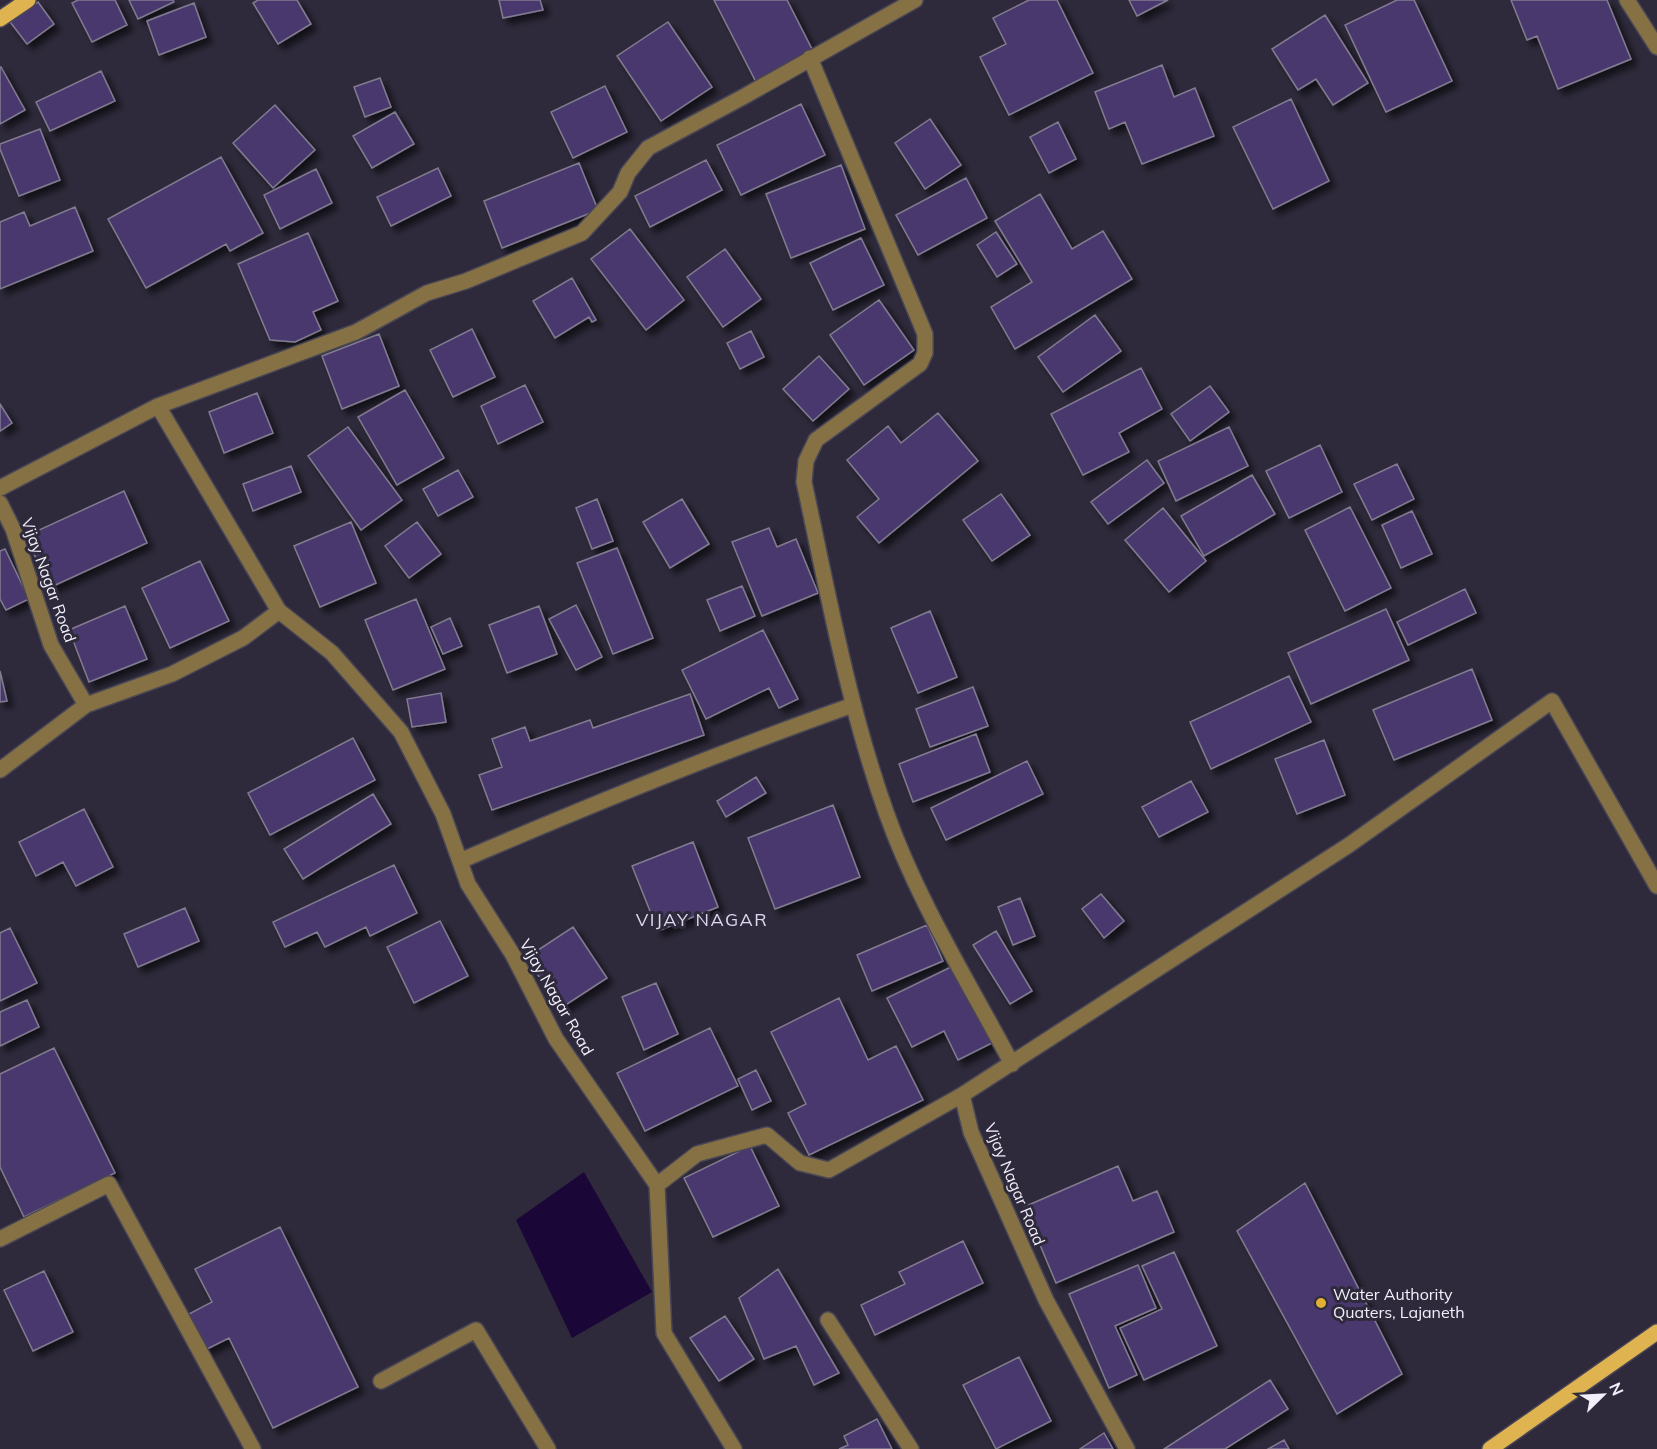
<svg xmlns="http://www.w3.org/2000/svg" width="1657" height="1449" font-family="Mulish,sans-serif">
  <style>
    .water { fill: #1b0638 }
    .building { fill: #4a396e; stroke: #817b90; stroke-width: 1.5; filter: url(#shadow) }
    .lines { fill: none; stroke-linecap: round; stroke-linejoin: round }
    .minor-casing { stroke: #494656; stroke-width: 18 }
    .major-casing { stroke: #494656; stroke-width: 18 }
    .minor { stroke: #857144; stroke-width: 15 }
    .major { stroke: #deb350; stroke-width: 15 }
    .poi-dot { fill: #e1af34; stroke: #2e2a3b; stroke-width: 2 }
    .labels { text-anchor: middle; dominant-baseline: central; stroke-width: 6; stroke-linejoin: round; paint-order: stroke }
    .street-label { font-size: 16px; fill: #f2effb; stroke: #2e2a3b }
    .poi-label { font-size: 16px; fill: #f2effb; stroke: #2e2a3b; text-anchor: start }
    .neighbourhood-label { font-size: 18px; letter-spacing: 1.5px; fill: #ddd8ef; stroke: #2e2a3b }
  </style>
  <defs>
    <filter id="shadow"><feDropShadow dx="5.5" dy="5.5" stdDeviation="3" flood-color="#0009"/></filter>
  </defs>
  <rect width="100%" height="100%" fill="#2e2a3b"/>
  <path class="water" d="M 584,1172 L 652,1292 L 572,1338 L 516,1220 Z"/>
  <path class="building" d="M 78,0 L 115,0 L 127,25 L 92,42 L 72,3 Z
    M 129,0 L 173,0 L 174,2 L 138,19 Z
    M 258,0 L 297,0 L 311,24 L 278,44 L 253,3 Z
    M 499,0 L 540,0 L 543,10 L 503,18 Z
    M 714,0 L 787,0 L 815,55 L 757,84 Z
    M 1029,0 L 1057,0 L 1093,73 L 1009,115 L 980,57 L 1006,44 L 993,18 Z
    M 1129,0 L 1168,0 L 1137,16 Z
    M 1397,0 L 1414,0 L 1452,81 L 1386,112 L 1345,25 Z
    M 1511,0 L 1607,0 L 1631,59 L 1558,89 L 1537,36 L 1527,40 Z
    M 38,2 L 54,24 L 27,44 L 10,22 Z
    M 194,3 L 206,37 L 159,55 L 147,21 Z
    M 1325,15 L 1368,83 L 1333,105 L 1316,79 L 1298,90 L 1272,49 Z
    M 668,22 L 712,87 L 661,121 L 617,56 Z
    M 1162,65 L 1174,97 L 1195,88 L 1214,136 L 1142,164 L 1125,122 L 1109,129 L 1095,92 Z
    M 1,67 L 25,110 L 0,124 L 0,67 Z
    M 101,71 L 115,101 L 50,131 L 36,102 Z
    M 380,78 L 391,107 L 365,117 L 354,87 Z
    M 605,86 L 627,132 L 573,158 L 551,112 Z
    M 1291,99 L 1329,181 L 1273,209 L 1233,127 Z
    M 801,104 L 825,155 L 741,195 L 717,145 Z
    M 275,105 L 315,150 L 273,188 L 233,143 Z
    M 395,112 L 414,144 L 372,168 L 353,136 Z
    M 930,119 L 961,165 L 925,189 L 895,143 Z
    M 1058,122 L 1076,159 L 1049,173 L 1030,137 Z
    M 40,129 L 60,180 L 19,196 L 0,149 L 0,144 Z
    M 221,157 L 263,233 L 230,251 L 226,244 L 146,288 L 108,219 Z
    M 706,160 L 722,190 L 650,227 L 635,196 Z
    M 579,163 L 598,210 L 502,248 L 484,201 Z
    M 841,165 L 865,229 L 791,258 L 766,194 Z
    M 438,168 L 451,196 L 391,226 L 377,197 Z
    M 316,169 L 332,203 L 280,229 L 264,195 Z
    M 966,178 L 987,218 L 918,255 L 896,215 Z
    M 1040,194 L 1072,249 L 1103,231 L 1132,279 L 1015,349 L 991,307 L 1032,282 L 995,221 Z
    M 75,207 L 93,251 L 0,289 L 0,222 L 24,212 L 30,226 Z
    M 630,229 L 684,300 L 646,330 L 591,259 Z
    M 996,232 L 1017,264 L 997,277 L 977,245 Z
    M 308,233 L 338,301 L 313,312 L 321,330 L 295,342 L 270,340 L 238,264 Z
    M 861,238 L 884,285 L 833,310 L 810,263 Z
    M 725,249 L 761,299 L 723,327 L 687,277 Z
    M 572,278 L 596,320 L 592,322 L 589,317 L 555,338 L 533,301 Z
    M 879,300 L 914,350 L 864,385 L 830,335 Z
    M 1095,315 L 1121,351 L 1063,392 L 1038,357 Z
    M 472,329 L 495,377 L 453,397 L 430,350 Z
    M 751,331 L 764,357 L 740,369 L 727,343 Z
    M 379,334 L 399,386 L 342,409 L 322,356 Z
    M 819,356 L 849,389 L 813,421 L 783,389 Z
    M 1141,368 L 1162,409 L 1119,433 L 1129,452 L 1083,475 L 1051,414 Z
    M 525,385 L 543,422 L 498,444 L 481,406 Z
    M 1210,386 L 1229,412 L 1190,441 L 1171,414 Z
    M 405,390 L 444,458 L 397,485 L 358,417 Z
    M 257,393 L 273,433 L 224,453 L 209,412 Z
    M 0,404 L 12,423 L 0,431 Z
    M 938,413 L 978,461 L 879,543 L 857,517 L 879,499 L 847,460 L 888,426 L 901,443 Z
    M 348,427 L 402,500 L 361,530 L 308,456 Z
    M 1229,427 L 1248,466 L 1176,501 L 1158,461 Z
    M 1320,445 L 1342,492 L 1289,518 L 1266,471 Z
    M 1147,460 L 1164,483 L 1108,524 L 1091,502 Z
    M 1397,464 L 1414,499 L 1372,520 L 1354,484 Z
    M 291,466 L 301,492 L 253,511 L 243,484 Z
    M 458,470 L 473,497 L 438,516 L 423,489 Z
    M 1252,475 L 1275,514 L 1204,556 L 1181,516 Z
    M 124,491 L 147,543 L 49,588 L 26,536 Z
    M 1001,494 L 1030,535 L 992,561 L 963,520 Z
    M 597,499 L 613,541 L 592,549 L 576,508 Z
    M 682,499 L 709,544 L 670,568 L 643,522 Z
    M 1350,507 L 1391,588 L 1345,611 L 1305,530 Z
    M 1163,508 L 1206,561 L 1169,592 L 1125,540 Z
    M 1412,511 L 1432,554 L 1401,568 L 1382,525 Z
    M 351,522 L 376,583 L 320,607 L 294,546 Z
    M 417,522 L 441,554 L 409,578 L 385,546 Z
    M 769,528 L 777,547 L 796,539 L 818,593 L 762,616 L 732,542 Z
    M 617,548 L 653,638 L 613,654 L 577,563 Z
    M 5,549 L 29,599 L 6,610 L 0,599 L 0,551 Z
    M 200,561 L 229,621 L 170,648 L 142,588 Z
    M 742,586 L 755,616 L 720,631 L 707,600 Z
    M 1465,589 L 1476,613 L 1408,645 L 1397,622 Z
    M 416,599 L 445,669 L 393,690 L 365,620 Z
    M 576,605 L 602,657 L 576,670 L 549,619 Z
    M 125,606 L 147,659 L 89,682 L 69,630 Z
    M 539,606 L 557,654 L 507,673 L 489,625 Z
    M 1386,609 L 1409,660 L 1311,704 L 1288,653 Z
    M 930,611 L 957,677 L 918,693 L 891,628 Z
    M 450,618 L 462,646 L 443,654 L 431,627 Z
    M 763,630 L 798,699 L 779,708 L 769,688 L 706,719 L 682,670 Z
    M 1472,669 L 1492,720 L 1394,760 L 1373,710 Z
    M 0,671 L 7,701 L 0,702 Z
    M 1289,676 L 1311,722 L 1211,769 L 1190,722 Z
    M 973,687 L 988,726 L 930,747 L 916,709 Z
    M 441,693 L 446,722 L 412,727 L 407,699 Z
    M 690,694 L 704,735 L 492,810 L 479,775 L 502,767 L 492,739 L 525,727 L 530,741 L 590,720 L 593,728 Z
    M 976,734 L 990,772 L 913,802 L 899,764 Z
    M 353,738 L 375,780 L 270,835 L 248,793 Z
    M 1324,740 L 1345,795 L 1297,814 L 1275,759 Z
    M 1027,761 L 1043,794 L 946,840 L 931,808 Z
    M 756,777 L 766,793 L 726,817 L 717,801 Z
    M 1191,781 L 1208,812 L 1159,837 L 1142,807 Z
    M 373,794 L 391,824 L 303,879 L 284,849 Z
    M 833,805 L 860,877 L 775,909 L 748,838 Z
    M 84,809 L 113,867 L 76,886 L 63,862 L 36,876 L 19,842 Z
    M 693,842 L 718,907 L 658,931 L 632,866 Z
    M 394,865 L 417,913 L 370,936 L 366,927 L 325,947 L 317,932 L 285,947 L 273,922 Z
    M 1101,894 L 1124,921 L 1104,938 L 1082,909 Z
    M 1020,898 L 1035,936 L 1013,945 L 998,907 Z
    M 185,908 L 199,941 L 138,967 L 124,934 Z
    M 440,921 L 468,976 L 414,1003 L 387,947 Z
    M 927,925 L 943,961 L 872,991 L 857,955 Z
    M 573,927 L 607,978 L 561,1008 L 526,958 Z
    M 10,928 L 37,983 L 0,1001 L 0,933 Z
    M 996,931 L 1032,991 L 1010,1004 L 973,945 Z
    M 953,966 L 992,1043 L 958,1060 L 944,1031 L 912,1047 L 887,998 Z
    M 656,983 L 678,1034 L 644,1050 L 622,997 Z
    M 839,998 L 868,1060 L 896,1046 L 923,1100 L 809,1155 L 788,1113 L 806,1104 L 771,1032 Z
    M 27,1000 L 39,1027 L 0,1046 L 0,1012 Z
    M 710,1028 L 738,1086 L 645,1131 L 617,1073 Z
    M 54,1048 L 115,1173 L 24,1217 L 0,1167 L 0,1074 Z
    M 756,1070 L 771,1101 L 752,1110 L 738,1079 Z
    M 750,1146 L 779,1206 L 713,1237 L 684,1178 Z
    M 1118,1166 L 1133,1201 L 1157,1191 L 1174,1232 L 1056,1283 L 1024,1207 Z
    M 1305,1183 L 1402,1374 L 1337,1414 L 1237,1231 Z
    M 280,1227 L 358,1387 L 273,1428 L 229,1338 L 205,1350 L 187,1315 L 212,1302 L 195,1269 Z
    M 963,1241 L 983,1283 L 875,1335 L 861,1305 L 905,1284 L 899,1272 Z
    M 1174,1252 L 1217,1346 L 1144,1380 L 1120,1328 L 1162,1309 L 1142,1266 Z
    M 1138,1265 L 1156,1308 L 1115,1326 L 1137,1375 L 1109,1388 L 1069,1294 Z
    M 778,1269 L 839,1373 L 814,1385 L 796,1346 L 764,1359 L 739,1298 Z
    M 44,1271 L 73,1332 L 33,1351 L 4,1290 Z
    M 725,1316 L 754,1359 L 719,1381 L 690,1338 Z
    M 1019,1357 L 1051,1421 L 996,1449 L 963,1385 Z
    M 1270,1380 L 1288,1409 L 1225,1449 L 1164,1449 Z
    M 877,1419 L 892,1449 L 839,1449 L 848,1445 L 844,1436 Z
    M 1104,1433 L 1113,1449 L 1080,1449 Z
    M 1284,1440 L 1289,1449 L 1268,1449 Z"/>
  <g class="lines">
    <g class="minor-casing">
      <path id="minor" d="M 1627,0 L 1657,47
        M 810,58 L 925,334 L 925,353 L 920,364 L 816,440 L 806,461 L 804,482 C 828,593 848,705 886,812 C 917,900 968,981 1012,1064
        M 158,406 L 279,611
        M 0,488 L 158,406 L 356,332 L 427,293 L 466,281 L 582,233 L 620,192 L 628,173 L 648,148 L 743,97 L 915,0
        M 0,503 L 13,529 L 51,645 L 86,705 L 172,674 L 243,638 L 279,611 L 332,653 L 401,732 L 443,814 L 468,884 L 513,955 L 556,1039 L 657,1185 L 697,1154 L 767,1135 L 800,1163 L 829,1170 L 962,1095 L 971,1132 L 1046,1300 L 1127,1449
        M 0,770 L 86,705
        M 460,861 C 590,805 720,752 853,705
        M 962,1095 L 1349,845 L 1552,701 L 1657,886
        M 657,1185 L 664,1333 L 734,1449
        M 0,1239 L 109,1184 L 253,1449
        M 828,1320 L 911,1449
        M 381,1381 L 476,1330 L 548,1449"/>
    </g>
    <g class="major-casing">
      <path id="major" d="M 0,19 L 28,0
        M 1490,1449 L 1657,1332"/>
    </g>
    <use href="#minor" class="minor"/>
    <use href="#major" class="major"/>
  </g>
  <circle class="poi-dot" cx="1321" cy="1303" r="6"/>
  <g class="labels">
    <g class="street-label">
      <text transform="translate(49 580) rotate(70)">Vijay Nagar Road</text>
      <text transform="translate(557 997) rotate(60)">Vijay Nagar Road</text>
      <text transform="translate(1015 1184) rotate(67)">Vijay Nagar Road</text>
    </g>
    <g class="poi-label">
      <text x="1333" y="1294">Water Authority<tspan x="1333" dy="18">Quaters, Lajaneth</tspan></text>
    </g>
    <g class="neighbourhood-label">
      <text x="702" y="919">VIJAY NAGAR</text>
    </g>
  </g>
  <g transform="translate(1603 1395) rotate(66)" stroke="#2e2a3b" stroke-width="4.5" paint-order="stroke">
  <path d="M0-4.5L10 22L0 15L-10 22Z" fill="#f2effb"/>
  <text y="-9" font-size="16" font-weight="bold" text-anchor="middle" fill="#f2effb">N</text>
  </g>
</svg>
